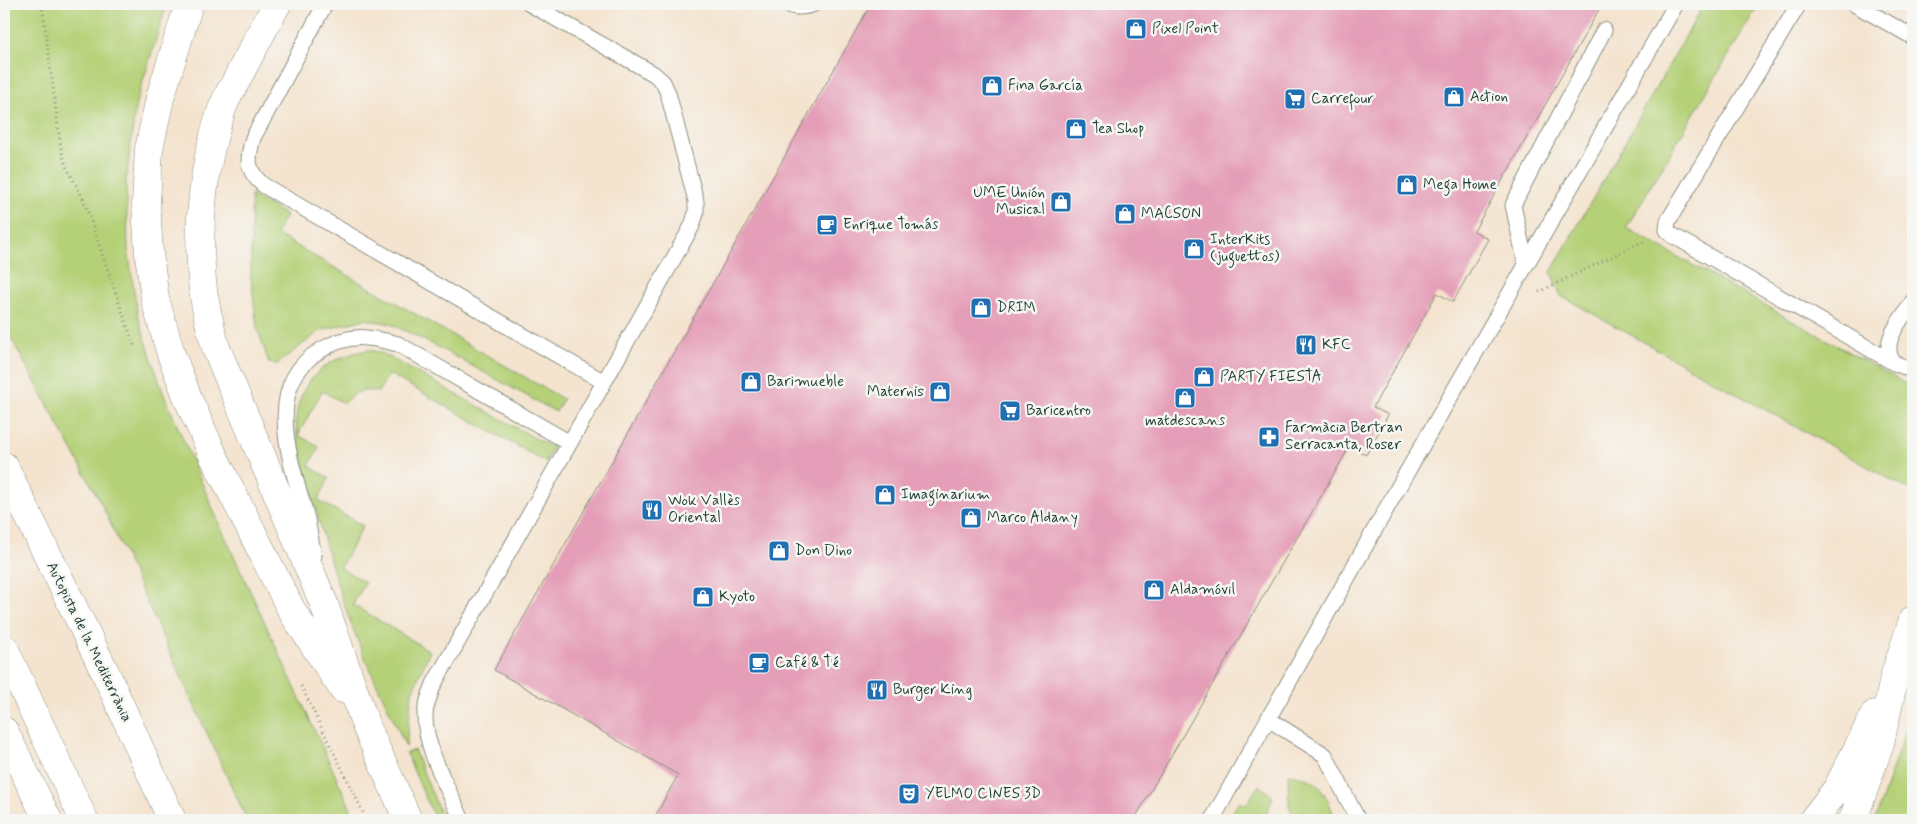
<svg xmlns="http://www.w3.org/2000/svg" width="1917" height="824" font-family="Mynerve,sans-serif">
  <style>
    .green { fill: #b5d178; stroke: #6a8756 }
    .building { fill: #e59eb8 }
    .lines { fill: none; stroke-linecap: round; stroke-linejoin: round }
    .lane-casing { stroke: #8a9081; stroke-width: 17 }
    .street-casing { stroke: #8a9081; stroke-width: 29 }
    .highway-casing { stroke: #8a9081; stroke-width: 29 }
    .path { stroke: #8a9081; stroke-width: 3; stroke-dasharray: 1 4; stroke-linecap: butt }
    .lane { stroke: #fff; stroke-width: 15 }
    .street { stroke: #fff; stroke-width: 28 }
    .highway { stroke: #fff; stroke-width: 28 }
    .labels { text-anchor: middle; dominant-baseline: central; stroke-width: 5; stroke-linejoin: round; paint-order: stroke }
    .poi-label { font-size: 15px; fill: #1f3d34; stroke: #f6f6f2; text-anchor: start }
    .street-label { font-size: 15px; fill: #1f3d34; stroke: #f6f6f2 }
  </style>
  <rect width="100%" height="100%" fill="#f6f6f2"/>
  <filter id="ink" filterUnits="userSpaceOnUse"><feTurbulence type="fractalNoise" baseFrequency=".02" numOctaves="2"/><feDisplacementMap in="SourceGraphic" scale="10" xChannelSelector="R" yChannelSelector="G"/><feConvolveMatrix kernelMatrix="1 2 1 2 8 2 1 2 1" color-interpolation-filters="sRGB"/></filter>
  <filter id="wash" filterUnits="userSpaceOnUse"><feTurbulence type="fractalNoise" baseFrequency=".0096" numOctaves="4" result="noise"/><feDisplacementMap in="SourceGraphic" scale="20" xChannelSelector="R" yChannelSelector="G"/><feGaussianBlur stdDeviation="1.12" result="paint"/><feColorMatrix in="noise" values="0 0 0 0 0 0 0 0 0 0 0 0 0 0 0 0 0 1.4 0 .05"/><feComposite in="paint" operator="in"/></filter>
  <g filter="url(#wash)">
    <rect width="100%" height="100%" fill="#f4e3ce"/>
    <path class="green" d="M 4,4 L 167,4 L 136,103 L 126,181 L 128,250 L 138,317 L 162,390 L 222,530 L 356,820 L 247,820 L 100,501 L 4,325 Z
      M 1704,4 L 1759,4 L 1626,228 L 1913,388 L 1913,492 L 1561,296 L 1551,272 Z
      M 251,195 L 286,215 L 276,234 L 563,399 L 556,412 L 436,346 L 391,324 L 365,319 L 320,331 L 277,364 L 269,363 L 257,327 L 251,278 Z
      M 368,350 L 380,352 L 553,448 L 545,462 L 389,374 L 378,392 C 361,389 356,391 344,403 L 322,391 L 298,435 L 319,447 L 309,466 L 329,478 L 318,500 L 363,526 L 340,568 L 365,582 L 353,605 L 430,651 L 412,692 L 406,747 C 387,704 365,662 349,618 C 333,574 321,529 309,483 C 305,467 294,432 296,416 C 302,375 330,357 368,350 Z
      M 1913,709 L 1913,820 L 1875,820 Z
      M 414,750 L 443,820 L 435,820 L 406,753 Z
      M 1288,774 C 1322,778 1324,792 1336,820 L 1296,820 L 1289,806 Z
      M 1259,785 L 1273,797 L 1264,820 L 1228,820 L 1239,802 L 1246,805 Z"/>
    <g id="blocks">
      <path class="building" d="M 871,4 L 1602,4 L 1474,231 L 1488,239 L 1453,302 L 1437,293 L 1373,407 L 1388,415 L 1366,455 L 1350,446 L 1134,820 L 653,820 L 678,775 L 494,670 Z"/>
    </g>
  </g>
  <g filter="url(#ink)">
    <use href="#blocks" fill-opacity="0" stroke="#8a9081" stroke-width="1"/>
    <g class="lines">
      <g class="lane-casing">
        <path id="lane" d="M 325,4 L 253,138 C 247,159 246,170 263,185 L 604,382
          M 786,4 C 796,8 803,8 814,4
          M 1799,4 L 1668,221 L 1667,230 L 1672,235 L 1894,363 L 1913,370
          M 1854,4 L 1913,37
          M 1526,265 L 1513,205 L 1604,30
          M 1894,363 C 1878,343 1903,318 1913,301
          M 314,556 C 311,542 309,528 306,515 C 291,463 261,385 321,350 C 349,333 367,336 398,344 L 570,443
          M 462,820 C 449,790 424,747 425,714 C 426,704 430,694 434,684 L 692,226 L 696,213 L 696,201 L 668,93 L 663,82 L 654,74 L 530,4
          M 1212,820 L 1268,719
          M 1358,820 L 1325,755 L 1268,719 L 1407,472 L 1676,4"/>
      </g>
      <g class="street-casing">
        <path id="street" d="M 189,4 L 160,98 L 149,149 L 146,204 L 149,254 L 155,299 L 171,354 L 189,401 L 214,457 L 293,613 L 343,689
          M 277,4 C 264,27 252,51 239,75 C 234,86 226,97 222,109 C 203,163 197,224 202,281 C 204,304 210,326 216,348 L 324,604 L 366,726 L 408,820
          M 1813,820 L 1837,789 L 1875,714
          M 1853,820 L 1880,743 L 1895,674 L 1913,620"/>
      </g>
      <g class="highway-casing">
        <path id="highway" d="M 4,466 L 107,676 L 172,820
          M 4,648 L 84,820
          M 4,731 L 48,820"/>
      </g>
      <path class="path" d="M 42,4 L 61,149 L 66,166 L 83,198 L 134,346
        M 1539,292 L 1646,240
        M 301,686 L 367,820"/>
      <use href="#lane" class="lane"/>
      <use href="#street" class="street"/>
      <use href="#highway" class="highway"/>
    </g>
  </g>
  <defs>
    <g id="shop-square" transform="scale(1.125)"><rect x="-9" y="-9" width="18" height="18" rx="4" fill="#1f6fb2" stroke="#f6f6f2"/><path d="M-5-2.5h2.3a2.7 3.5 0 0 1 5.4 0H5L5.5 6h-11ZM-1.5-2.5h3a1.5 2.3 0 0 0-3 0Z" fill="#fff"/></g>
    <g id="supermarket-square" transform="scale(1.125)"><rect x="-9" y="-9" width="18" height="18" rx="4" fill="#1f6fb2" stroke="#f6f6f2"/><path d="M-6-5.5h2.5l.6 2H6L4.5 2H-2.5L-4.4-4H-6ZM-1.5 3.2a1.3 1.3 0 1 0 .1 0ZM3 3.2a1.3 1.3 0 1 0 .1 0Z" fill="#fff"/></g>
    <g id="cafe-square" transform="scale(1.125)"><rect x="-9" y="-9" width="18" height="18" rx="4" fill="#1f6fb2" stroke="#f6f6f2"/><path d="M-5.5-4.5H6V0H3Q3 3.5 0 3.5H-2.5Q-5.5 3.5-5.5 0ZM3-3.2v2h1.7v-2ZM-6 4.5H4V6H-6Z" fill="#fff"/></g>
    <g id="restaurant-square" transform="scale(1.125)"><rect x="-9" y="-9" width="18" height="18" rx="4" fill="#1f6fb2" stroke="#f6f6f2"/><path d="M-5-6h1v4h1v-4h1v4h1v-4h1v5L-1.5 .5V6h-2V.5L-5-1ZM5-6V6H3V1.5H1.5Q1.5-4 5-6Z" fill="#fff"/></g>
    <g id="pharmacy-square" transform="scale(1.125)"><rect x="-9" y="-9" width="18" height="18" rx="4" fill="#1f6fb2" stroke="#f6f6f2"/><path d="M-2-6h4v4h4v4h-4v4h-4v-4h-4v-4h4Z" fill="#fff"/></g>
    <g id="theatre-square" transform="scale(1.125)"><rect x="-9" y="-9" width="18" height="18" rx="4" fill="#1f6fb2" stroke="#f6f6f2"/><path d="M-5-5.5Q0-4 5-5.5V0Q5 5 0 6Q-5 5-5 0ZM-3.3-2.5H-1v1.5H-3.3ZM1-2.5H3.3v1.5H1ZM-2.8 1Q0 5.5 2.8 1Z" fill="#fff"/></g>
  </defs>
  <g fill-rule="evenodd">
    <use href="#shop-square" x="1136" y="29"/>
    <use href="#shop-square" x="992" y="86"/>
    <use href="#shop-square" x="1454" y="97"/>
    <use href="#supermarket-square" x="1295" y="99"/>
    <use href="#shop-square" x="1076" y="129"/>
    <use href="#shop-square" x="1407" y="185"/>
    <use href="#shop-square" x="1061" y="202"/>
    <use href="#shop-square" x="1125" y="214"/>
    <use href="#cafe-square" x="827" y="225"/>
    <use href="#shop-square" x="1194" y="249"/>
    <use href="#shop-square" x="981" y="308"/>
    <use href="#restaurant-square" x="1306" y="345"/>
    <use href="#shop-square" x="1204" y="377"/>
    <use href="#shop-square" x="751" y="382"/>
    <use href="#shop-square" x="940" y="392"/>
    <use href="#shop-square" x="1185" y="398"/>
    <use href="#supermarket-square" x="1010" y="411"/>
    <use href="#pharmacy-square" x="1269" y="437"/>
    <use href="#shop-square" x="885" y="495"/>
    <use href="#restaurant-square" x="652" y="510"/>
    <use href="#shop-square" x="971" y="518"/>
    <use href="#shop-square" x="779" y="551"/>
    <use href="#shop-square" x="1154" y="590"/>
    <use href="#shop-square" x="703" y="597"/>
    <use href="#cafe-square" x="759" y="663"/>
    <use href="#restaurant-square" x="877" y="690"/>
    <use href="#theatre-square" x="909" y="794"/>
  </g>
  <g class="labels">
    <g class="poi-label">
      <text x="1152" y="29">Pixel Point</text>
      <text x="1008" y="86">Fina García</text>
      <text x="1470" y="97">Action</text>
      <text x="1311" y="99">Carrefour</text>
      <text x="1092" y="129">Tea Shop</text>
      <text x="1423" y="185">Mega Home</text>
      <text x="1045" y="193" text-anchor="end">UME Unión<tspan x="1045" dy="17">Musical</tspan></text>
      <text x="1141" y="214">MACSON</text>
      <text x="843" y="225">Enrique Tomás</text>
      <text x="1210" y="240">InterKits<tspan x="1210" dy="17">(juguettos)</tspan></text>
      <text x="997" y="308">DRIM</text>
      <text x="1322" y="345">KFC</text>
      <text x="1220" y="377">PARTY FIESTA</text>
      <text x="767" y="382">Barimueble</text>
      <text x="924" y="392" text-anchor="end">Maternis</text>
      <text x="1026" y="411">Baricentro</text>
      <text x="1185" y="421" text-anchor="middle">matdescans</text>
      <text x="1285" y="428">Farmàcia Bertran<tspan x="1285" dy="17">Serracanta, Roser</tspan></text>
      <text x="901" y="495">Imaginarium</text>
      <text x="668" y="501">Wok Vallès<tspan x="668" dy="17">Oriental</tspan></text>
      <text x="987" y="518">Marco Aldany</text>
      <text x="795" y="551">Don Dino</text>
      <text x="1170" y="590">Aldamóvil</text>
      <text x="719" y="597">Kyoto</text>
      <text x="775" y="663">Café &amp; Té</text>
      <text x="893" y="690">Burger King</text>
      <text x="925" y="794">YELMO CINES 3D</text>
    </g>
    <g class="street-label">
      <text transform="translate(89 642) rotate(64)">Autopista de la Mediterrània</text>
    </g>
  </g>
  <rect width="1917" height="824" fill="none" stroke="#f6f6f2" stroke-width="20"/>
</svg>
